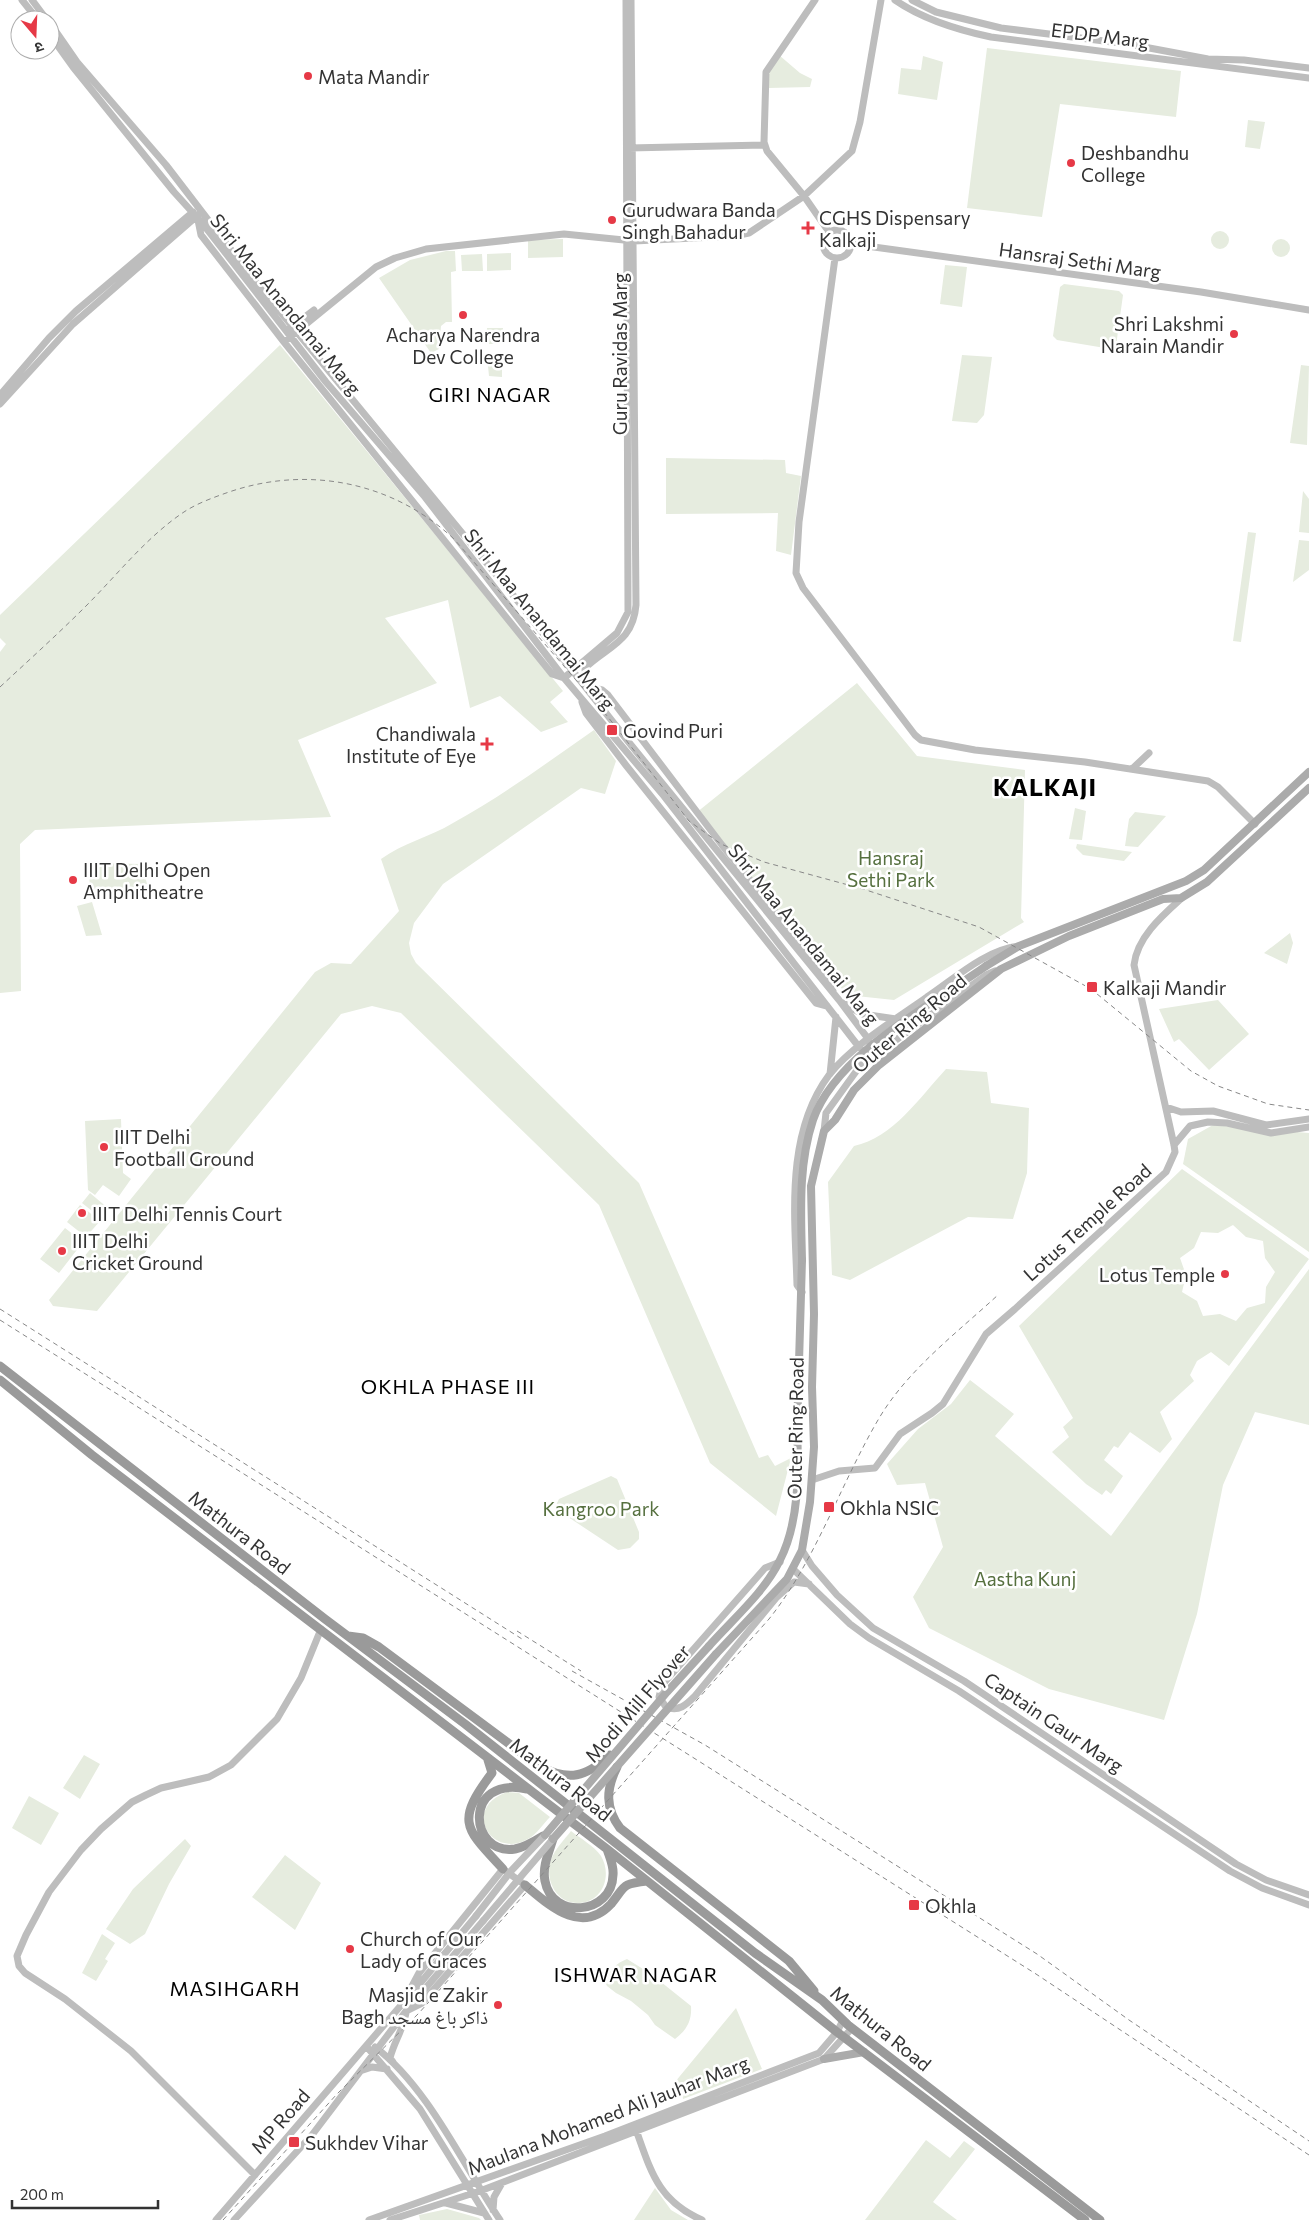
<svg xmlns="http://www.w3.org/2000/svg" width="1309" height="2220" font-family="Commissioner,'Noto Naskh Arabic','Noto Sans Devanagari',sans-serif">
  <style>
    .green { fill: #e6ecdf; fill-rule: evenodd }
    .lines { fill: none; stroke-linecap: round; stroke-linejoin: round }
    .secondary { stroke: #bdbdbd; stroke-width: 7 }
    .primary { stroke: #ababab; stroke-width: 8 }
    .highway { stroke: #9a9a9a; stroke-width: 9 }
    .rail { stroke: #888; stroke-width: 1; stroke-dasharray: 5 4; stroke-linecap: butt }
    .secondary-bridge { stroke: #bdbdbd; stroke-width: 7 }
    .primary-bridge { stroke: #ababab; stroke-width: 8 }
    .poi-dot { fill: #e63946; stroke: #fff; stroke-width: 2 }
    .labels { text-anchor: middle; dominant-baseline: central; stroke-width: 5; stroke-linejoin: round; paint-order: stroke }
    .street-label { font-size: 19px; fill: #333; stroke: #fff }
    .poi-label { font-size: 19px; fill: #333; stroke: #fff; text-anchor: start }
    .park-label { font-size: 19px; fill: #56703f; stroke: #fff }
    .neighbourhood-label { font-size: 20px; letter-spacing: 1px; fill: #000; stroke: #fff }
    .district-label { font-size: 24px; font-weight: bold; letter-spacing: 1px; fill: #000; stroke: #fff }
  </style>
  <rect width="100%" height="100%" fill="#fff"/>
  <path class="green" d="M 987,48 L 1181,71 L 1176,117 L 1060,104 L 1042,217 L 967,208 Z
    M 779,55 L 800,73 L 812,79 L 810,87 L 769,88 L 768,71 Z
    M 923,56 L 943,62 L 937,100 L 898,94 L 901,68 L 921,70 Z
    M 1248,120 L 1265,122 L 1260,149 L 1245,147 Z
    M1211 240a9 9 0 1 1 18 0a9 9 0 1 1-18 0Z
    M1272 248a9 9 0 1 1 18 0a9 9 0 1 1-18 0Z
    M 563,239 L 563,257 L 528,258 L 528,240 Z
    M 446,251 L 455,251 L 456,271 L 451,272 L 452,322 L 446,322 L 441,326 L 439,349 L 431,353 L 379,278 L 410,260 Z
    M 511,253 L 511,270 L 487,271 L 487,254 Z
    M 482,254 L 483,271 L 462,271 L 461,255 Z
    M 945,265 L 967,267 L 962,307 L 940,304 Z
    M 1064,284 L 1119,291 L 1123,295 L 1116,346 L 1111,349 L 1057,340 L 1053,336 L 1060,287 Z
    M 487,328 L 503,328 L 503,344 L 486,344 Z
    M 280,345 L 563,691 L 550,702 L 568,722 L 541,732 L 500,696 L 470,708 L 448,600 L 385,618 L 437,683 L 298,740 L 331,817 L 35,830 L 20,844 L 21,991 L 0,993 L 0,652 L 6,644 L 0,638 L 0,615 Z
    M 962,355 L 992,357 L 984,415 L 977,423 L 952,421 Z
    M 487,356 L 502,357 L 502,377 L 489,376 Z
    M 1301,365 L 1309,366 L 1307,445 L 1290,443 Z
    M 666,458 L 785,460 L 786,473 L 801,476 L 791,555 L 776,551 L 778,513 L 666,514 Z
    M 1303,491 L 1309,499 L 1309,533 L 1299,532 Z
    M 1248,532 L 1256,533 L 1241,642 L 1233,641 Z
    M 1299,540 L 1309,541 L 1309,570 L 1293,582 Z
    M 857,683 L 917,756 L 1025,770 L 1021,918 L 1024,922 L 894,1000 L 847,995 L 696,813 Z
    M 594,730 L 616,761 L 605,794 L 581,788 L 443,884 L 414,923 L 409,943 L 411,954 L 416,963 L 639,1183 L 759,1458 L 768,1455 L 775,1466 L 791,1458 L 776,1516 L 710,1463 L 599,1205 L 401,1013 L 372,1006 L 341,1014 L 97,1311 L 53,1306 L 49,1300 L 315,972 L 331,963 L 351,964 L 399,911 L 381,859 C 403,843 430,837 453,823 C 502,796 548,762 594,730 Z
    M 1075,808 L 1086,811 L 1082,840 L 1069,839 Z
    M 1135,812 L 1166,816 L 1138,847 L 1125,846 L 1129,819 Z
    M 1077,844 L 1132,852 L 1124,861 L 1083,855 L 1076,848 Z
    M 89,863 L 142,864 L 147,884 L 90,899 Z
    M 92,902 L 102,935 L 86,936 L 77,906 Z
    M 1290,933 L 1293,943 L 1287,964 L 1264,953 Z
    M 1218,1000 L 1249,1034 L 1209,1070 L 1179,1039 L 1174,1042 L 1159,1009 Z
    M 946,1069 L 987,1072 L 991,1103 L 1029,1108 L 1027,1173 L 1013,1219 L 968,1217 L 850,1280 L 832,1275 L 828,1182 L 854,1146 C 893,1138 920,1097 946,1069 Z
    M 121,1119 L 123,1173 L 131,1179 L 119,1196 L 103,1185 L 95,1195 L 88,1190 L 85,1121 Z
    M 1213,1125 L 1309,1133 L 1309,1252 L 1183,1164 L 1188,1139 Z
    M 1182,1169 L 1309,1259 L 1229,1366 L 1211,1352 L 1197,1361 L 1190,1375 L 1194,1381 L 1160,1412 L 1172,1439 L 1160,1453 L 1130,1432 L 1118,1448 L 1114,1446 L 1104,1460 L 1123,1476 L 1111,1494 L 1106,1490 L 1102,1495 L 1086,1484 L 1052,1452 L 1069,1437 L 1063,1427 L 1073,1418 L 1019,1326 ZM 1233,1225 L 1246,1237 L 1263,1241 L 1265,1258 L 1275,1272 L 1266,1287 L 1265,1303 L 1247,1308 L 1236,1321 L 1220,1314 L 1203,1316 L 1197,1301 L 1182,1292 L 1186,1275 L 1180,1258 L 1194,1248 L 1201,1232 L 1218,1233 Z
    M 90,1193 L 109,1209 L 101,1218 L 82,1203 Z
    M 80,1205 L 100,1221 L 86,1237 L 67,1222 Z
    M 65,1228 L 83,1242 L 59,1273 L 40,1259 Z
    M 1309,1269 L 1309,1425 L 1255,1412 L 1223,1485 L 1197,1614 L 1164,1720 L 1049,1689 L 929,1628 L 913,1597 L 943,1547 L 925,1483 L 897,1485 L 887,1464 L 918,1429 L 951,1404 L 970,1380 L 1014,1414 L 995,1436 L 1111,1536 Z
    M 611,1476 L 617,1479 L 639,1532 L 639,1539 L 630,1548 L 618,1550 L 559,1511 L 556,1505 L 559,1499 Z
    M 84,1755 L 100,1764 L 80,1799 L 63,1788 Z
    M 507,1792 L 519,1793 L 550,1817 C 543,1824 537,1834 528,1839 C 491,1860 461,1808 507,1792 Z
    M 29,1796 L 59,1813 L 41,1845 L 12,1828 Z
    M 571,1831 C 580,1838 594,1846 601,1856 C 612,1874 604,1901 580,1903 C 557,1905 544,1880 551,1860 C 555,1849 564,1840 571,1831 Z
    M 185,1839 L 191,1846 L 169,1884 L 145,1934 L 130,1944 L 106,1929 L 133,1889 Z
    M 285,1855 L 321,1883 L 295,1930 L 252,1897 Z
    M 102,1934 L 115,1943 L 105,1959 L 108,1961 L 96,1981 L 82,1973 Z
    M 627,1959 L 651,1974 L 691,2006 C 692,2020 687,2030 675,2039 L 655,2025 L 648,2015 L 631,2001 L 616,1993 L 607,1986 L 604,1980 C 611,1970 616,1963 627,1959 Z
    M 736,2008 L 762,2069 L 683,2099 L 682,2091 L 675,2082 Z
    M 926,2140 L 950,2158 L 964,2141 L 975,2149 L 933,2202 L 957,2220 L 865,2220 Z
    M 655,2188 L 671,2210 L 688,2220 L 634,2220 Z
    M 447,2209 L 479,2218 L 481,2220 L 420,2220 L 419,2215 Z"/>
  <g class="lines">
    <path class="secondary" d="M 22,0 L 38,20
      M 32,0 L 47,20
      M 815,0 L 766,72 L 764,142 L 767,151 L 804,196 L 829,232
      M 895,0 C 924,20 958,30 991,37 L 1309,78
      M 912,0 L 936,12 L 1001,28 L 1128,44 L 1208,59 L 1244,60 L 1309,68
      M 50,23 L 77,62 L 166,165 L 255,281 L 513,595 L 631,745 L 839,1000 L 869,1040 L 873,1056
      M 50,35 L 73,67 L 174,192 L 203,224 L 326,382 L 425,497 L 564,678 L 664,796 L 859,1047 L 868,1053
      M 629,148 L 764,145
      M 198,220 L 201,235 L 284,342 L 552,674 L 564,678
      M823 244a14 14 0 1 1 28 0a14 14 0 1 1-28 0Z
      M 852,244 L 1201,292 L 1309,310
      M 835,258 L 799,522 L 796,573 L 803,588 L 915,735 L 921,740 L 975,750 L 1085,762 L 1208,781 L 1218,787 L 1255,824
      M 289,329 L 314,310
      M 284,342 L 376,267 L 395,258 L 426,249 L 564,234 L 634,241 L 734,236 L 749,233 L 804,196 L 852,151 L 860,122 L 881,0
      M 0,395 L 49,338 L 76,311 L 193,212
      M 0,404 L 73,324 L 198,215
      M 564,678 L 617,633 L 628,612 L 626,0
      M 586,685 L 585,668 C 608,646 633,642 636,605 L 631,0
      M 586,686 L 602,690 L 608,695 L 722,845 L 828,978 L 833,991
      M 582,702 L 586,713 L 625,764 L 816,1003 L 827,1006
      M 1132,769 L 1149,753
      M 843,1003 L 862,1014 L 896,1019
      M 830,1074 L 836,1017
      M 1166,1107 L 1181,1112 L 1213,1111 L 1266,1125 L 1309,1119
      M 824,1131 L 826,1113 L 860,1066 L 986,975 L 995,971
      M 1174,1145 L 1190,1126 L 1208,1122 L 1227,1123 L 1271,1133 L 1309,1127
      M 802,1292 L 797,1285 C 795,1216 785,1134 829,1075 C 853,1045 896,1019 927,997 C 954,979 985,950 1019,946
      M 812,1480 L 839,1471 L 875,1468 L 900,1434 L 932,1413 L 943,1404 L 986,1334 L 1015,1309 L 1166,1172 L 1175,1152 L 1174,1145 L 1134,965 C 1137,937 1163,915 1183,897
      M 802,1550 L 812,1566 L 837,1595 L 873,1628 L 964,1681 L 1236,1864 L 1266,1880 L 1309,1895
      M 780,1562 L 765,1568 L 662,1685 L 659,1697 L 666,1707 C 679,1712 686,1705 695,1696 L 776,1598 L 794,1582 L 809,1584
      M 793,1569 L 850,1624 L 869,1638 L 959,1691 L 1230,1871 L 1262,1888 L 1309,1905
      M 412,1993 L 476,1916
      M 367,2047 L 420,2109 L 489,2220
      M 375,2047 C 428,2087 463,2165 500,2220
      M 393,2062 L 390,2058 C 394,2042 403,2030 406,2013
      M 363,2070 L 372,2067 L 387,2069
      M 635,2127 C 651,2171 657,2200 702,2220
      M 255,2175 L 131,2051 L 65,1999 L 25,1973 L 19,1966 L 17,1956 L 26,1935 L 49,1892 L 81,1850 L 101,1829 L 132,1802 L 146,1795 L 161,1788 L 209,1777 L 231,1765 L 277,1719 L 301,1678 L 321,1629
      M 446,2203 L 484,2213
      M 493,2210 L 494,2197 L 502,2183
      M 216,2220 L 403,2003 L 419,1973 L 503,1869 L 525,1885 L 422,2003 L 406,2011
      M 234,2220 L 312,2135 L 406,2011 L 483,1921
      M 369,2220 L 605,2136 L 819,2053 L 837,2032 L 843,2020
      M 390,2220 L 480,2191 L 824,2059 L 852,2028"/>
    <path class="primary" d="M 986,966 L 1019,946 L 1186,881 L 1204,870 L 1309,772
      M 709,1646 C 733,1619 764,1593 780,1560 C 799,1523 799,1472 797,1431 L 802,1260
      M 716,1654 L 787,1579 L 802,1550 L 810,1502 L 814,1447 L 812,1387 L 814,1314 L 811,1186 L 824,1131 L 835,1120 L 854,1090 L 879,1065 L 1001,969 L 1069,936 L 1163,899 L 1181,898 L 1207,882 L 1309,788
      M 824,2059 L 864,2052"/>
    <path class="highway" d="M 0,1366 L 325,1619 L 465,1724 L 755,1953 L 822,2000 L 848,2025 L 1100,2220
      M 0,1380 L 92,1455 L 607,1849 L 837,2032 L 1085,2220
      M 348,1636 L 363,1638 L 379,1647 L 539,1766 C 569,1782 586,1777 610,1755
      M 488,1760 L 492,1773 C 455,1822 465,1828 503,1869
      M 617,1767 C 606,1789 605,1808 620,1828 L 789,1961 L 814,1991
      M 527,1789 C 462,1775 469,1856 515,1849 C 525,1847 535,1841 543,1836
      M 553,1839 C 549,1852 542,1867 545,1881 C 552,1920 612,1915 613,1875 C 614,1866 610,1858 607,1849
      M 525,1885 C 549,1905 581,1936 611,1904 C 626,1886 620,1884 647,1881"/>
    <path class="rail" d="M 0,687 C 29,660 58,634 86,606 C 117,575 145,539 181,514 C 195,504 212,498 229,492 C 308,465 393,482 454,539 L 608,717 L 689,821 L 721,844 L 764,862 L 863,889 L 979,927 L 1091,989 L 1191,1071 L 1218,1086 L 1268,1104 L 1309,1110
      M 0,1309 L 522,1639
      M 0,1320 L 1036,1974 L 1309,2155
      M 517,1631 L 581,1671
      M 572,1671 L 705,1745 L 1037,1954 L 1129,2020 L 1309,2141
      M 223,2220 L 337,2094 L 419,2013 L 769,1619 C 816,1560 840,1485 878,1420 C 907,1370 958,1332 999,1294"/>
    <path class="secondary-bridge" d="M 476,1916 L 511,1871 L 545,1835
      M 483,1921 L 553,1839"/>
    <path class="primary-bridge" d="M 802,1260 C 801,1213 798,1165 813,1120 C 836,1054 931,1005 986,966
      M 545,1835 L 667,1692 L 709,1646
      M 553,1839 L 716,1654"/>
  </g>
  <g class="poi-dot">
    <circle cx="308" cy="76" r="5"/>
    <circle cx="1071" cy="163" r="5"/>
    <circle cx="612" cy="220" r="5"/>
    <path d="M805.5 220.5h5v5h5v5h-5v5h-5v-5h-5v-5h5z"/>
    <circle cx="463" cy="315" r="5"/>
    <circle cx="1234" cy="334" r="5"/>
    <rect x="606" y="724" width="12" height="12" rx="2.5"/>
    <path d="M484.5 736.5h5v5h5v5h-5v5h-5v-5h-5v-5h5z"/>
    <circle cx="73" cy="880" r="5"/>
    <rect x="1086" y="981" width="12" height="12" rx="2.5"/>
    <circle cx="104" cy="1147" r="5"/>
    <circle cx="82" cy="1213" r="5"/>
    <circle cx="62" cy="1251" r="5"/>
    <circle cx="1225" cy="1274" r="5"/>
    <rect x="823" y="1501" width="12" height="12" rx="2.5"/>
    <rect x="908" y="1899" width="12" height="12" rx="2.5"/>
    <circle cx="350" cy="1949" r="5"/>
    <circle cx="498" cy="2005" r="5"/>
    <rect x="288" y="2136" width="12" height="12" rx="2.5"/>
  </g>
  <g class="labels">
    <g class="street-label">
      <text transform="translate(1100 35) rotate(7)">EPDP Marg</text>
      <text transform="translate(1080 260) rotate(8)">Hansraj Sethi Marg</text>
      <text transform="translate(286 304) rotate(51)">Shri Maa Anandamai Marg</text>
      <text transform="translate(619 354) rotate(-90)">Guru Ravidas Marg</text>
      <text transform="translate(540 619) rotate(51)">Shri Maa Anandamai Marg</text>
      <text transform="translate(804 934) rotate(51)">Shri Maa Anandamai Marg</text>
      <text transform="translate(909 1023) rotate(-40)">Outer Ring Road</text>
      <text transform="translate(1087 1222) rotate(-42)">Lotus Temple Road</text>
      <text transform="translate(795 1428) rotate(-89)">Outer Ring Road</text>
      <text transform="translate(240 1532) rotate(38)">Mathura Road</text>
      <text transform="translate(637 1703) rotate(-49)">Modi Mill Flyover</text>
      <text transform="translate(1054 1722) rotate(34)">Captain Gaur Marg</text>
      <text transform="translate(561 1779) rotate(38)">Mathura Road</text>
      <text transform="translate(881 2028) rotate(39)">Mathura Road</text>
      <text transform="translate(608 2115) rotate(-21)">Maulana Mohamed Ali Jauhar Marg</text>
      <text transform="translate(280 2121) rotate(-49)">MP Road</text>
    </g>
    <g class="poi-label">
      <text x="318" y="76">Mata Mandir</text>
      <text x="1081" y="152">Deshbandhu<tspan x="1081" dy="22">College</tspan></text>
      <text x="622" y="209">Gurudwara Banda<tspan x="622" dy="22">Singh Bahadur</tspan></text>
      <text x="819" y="217">CGHS Dispensary<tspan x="819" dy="22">Kalkaji</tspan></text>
      <text x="1224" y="323" text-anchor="end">Shri Lakshmi<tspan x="1224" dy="22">Narain Mandir</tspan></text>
      <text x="463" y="334" text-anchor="middle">Acharya Narendra<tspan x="463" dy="22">Dev College</tspan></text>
      <text x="623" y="730">Govind Puri</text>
      <text x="476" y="733" text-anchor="end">Chandiwala<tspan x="476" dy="22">Institute of Eye</tspan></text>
      <text x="83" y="869">IIIT Delhi Open<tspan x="83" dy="22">Amphitheatre</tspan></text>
      <text x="1103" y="987">Kalkaji Mandir</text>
      <text x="114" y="1136">IIIT Delhi<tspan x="114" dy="22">Football Ground</tspan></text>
      <text x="92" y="1213">IIIT Delhi Tennis Court</text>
      <text x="72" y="1240">IIIT Delhi<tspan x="72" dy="22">Cricket Ground</tspan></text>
      <text x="1215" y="1274" text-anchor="end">Lotus Temple</text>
      <text x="840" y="1507">Okhla NSIC</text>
      <text x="925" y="1905">Okhla</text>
      <text x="360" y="1938">Church of Our<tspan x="360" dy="22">Lady of Graces</tspan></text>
      <text x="488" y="1994" text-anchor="end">Masjid e Zakir<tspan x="488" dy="22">Bagh ذاکر باغ مسجد</tspan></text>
      <text x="305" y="2142">Sukhdev Vihar</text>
    </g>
    <g class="park-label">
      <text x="891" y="857">Hansraj<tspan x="891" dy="22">Sethi Park</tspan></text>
      <text x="601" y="1508">Kangroo Park</text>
      <text x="1025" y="1578">Aastha Kunj</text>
    </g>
    <g class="neighbourhood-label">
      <text x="490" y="394">GIRI NAGAR</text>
      <text x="448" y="1386">OKHLA PHASE III</text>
      <text x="636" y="1974">ISHWAR NAGAR</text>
      <text x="235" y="1988">MASIHGARH</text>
    </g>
    <g class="district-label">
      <text x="1045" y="786">KALKAJI</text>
    </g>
  </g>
  <g transform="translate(35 35) rotate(161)"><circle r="24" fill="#ffffff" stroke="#adadad"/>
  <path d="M0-4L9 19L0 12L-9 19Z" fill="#e63946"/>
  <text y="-8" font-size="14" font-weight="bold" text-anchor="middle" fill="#333333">उ</text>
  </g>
  <path d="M12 2200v8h146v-8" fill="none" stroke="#333333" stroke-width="2.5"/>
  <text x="20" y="2200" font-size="15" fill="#333333" stroke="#ffffff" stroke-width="4" paint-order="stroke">200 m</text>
</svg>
